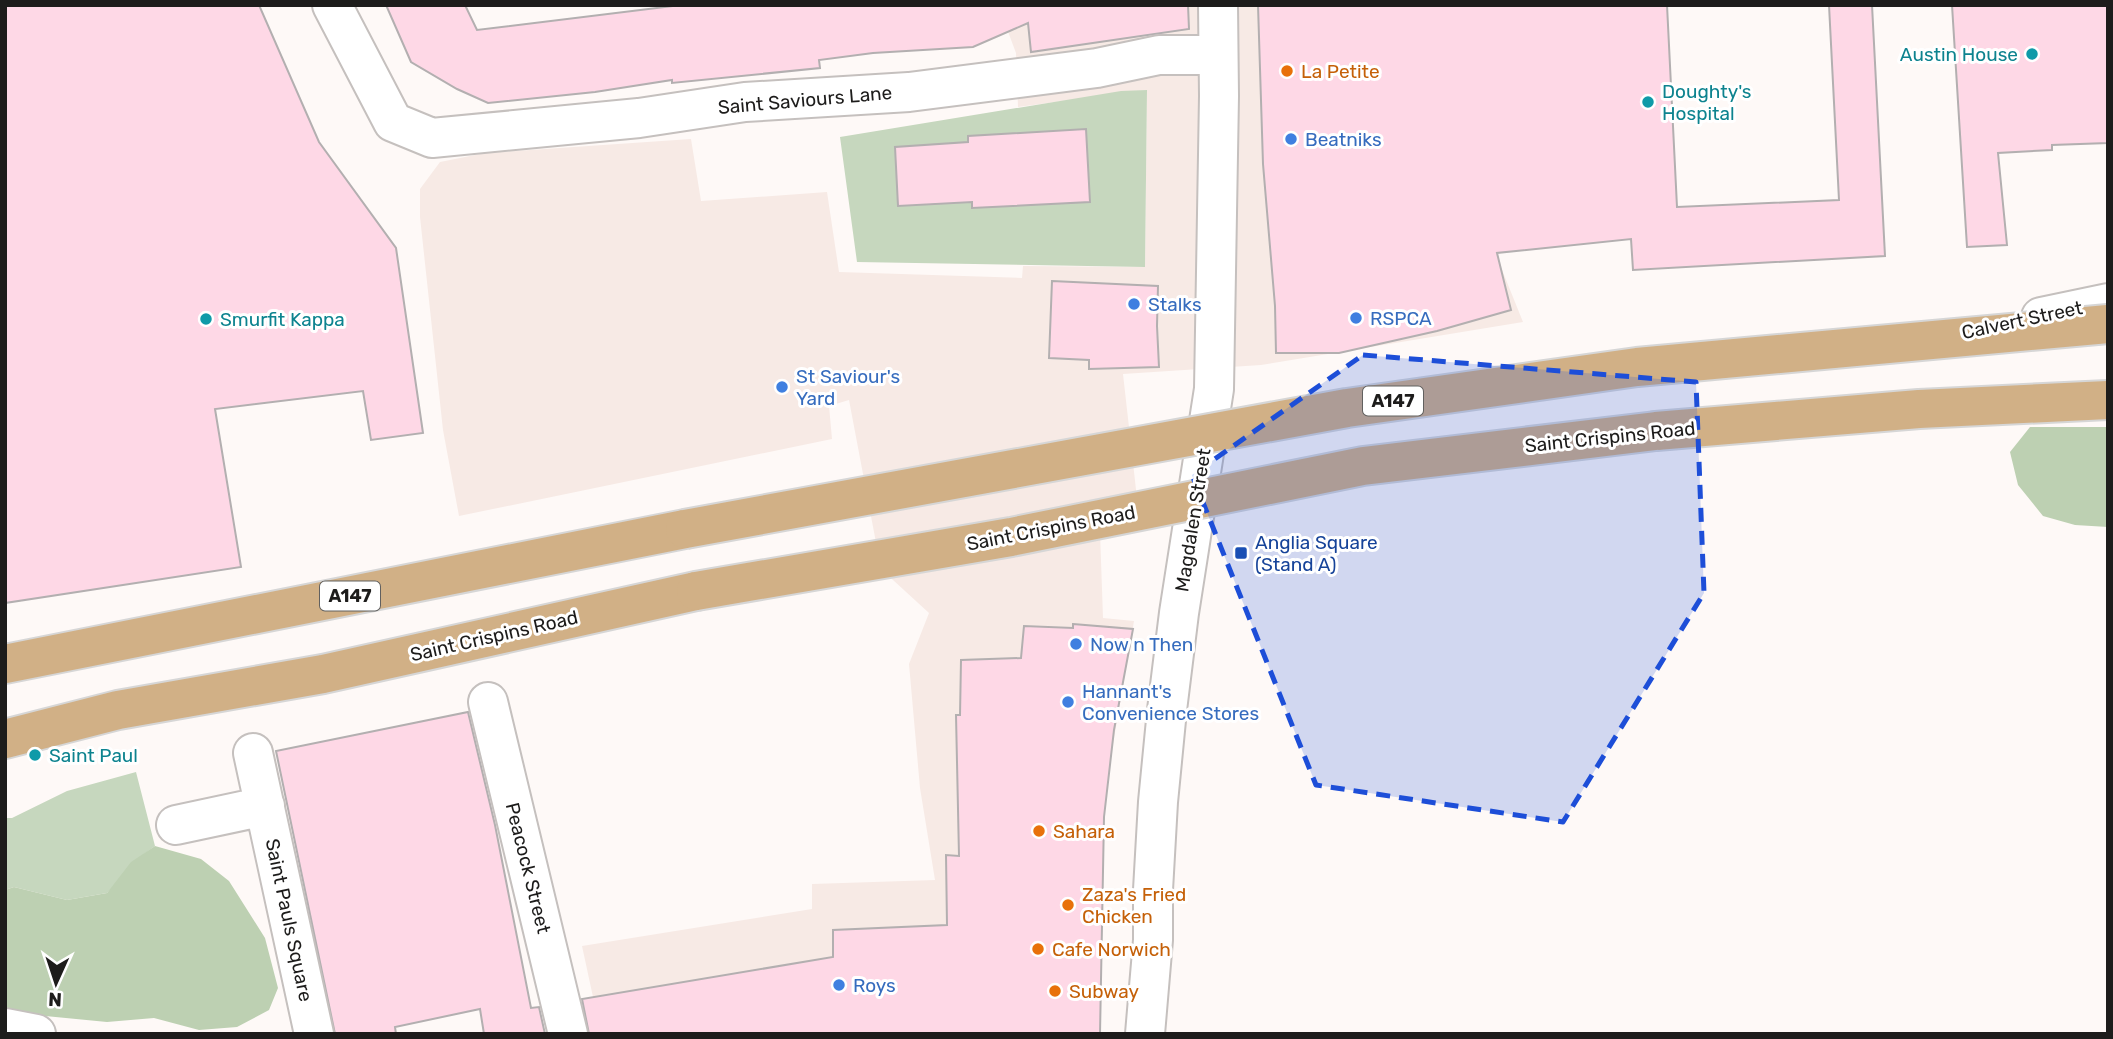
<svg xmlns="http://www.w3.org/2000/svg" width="2113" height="1039" font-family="Rubik,sans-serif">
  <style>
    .built { fill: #f7eae5 }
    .green { fill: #c6d7be }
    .forest { fill: #bdd0b2 }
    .building { fill: #fed8e6; stroke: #b3afb0; stroke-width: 2 }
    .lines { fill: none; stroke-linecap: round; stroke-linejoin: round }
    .street-casing { stroke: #c5c0be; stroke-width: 42 }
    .secondary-casing { stroke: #c5c0be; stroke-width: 42 }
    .primary-casing { stroke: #d6d6d6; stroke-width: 42 }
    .street { stroke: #fff; stroke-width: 38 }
    .secondary { stroke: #fff; stroke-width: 38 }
    .primary { stroke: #d1b086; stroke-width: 38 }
    .primary-bridge-casing { stroke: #d6d6d6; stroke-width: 42; stroke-linecap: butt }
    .primary-bridge { stroke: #d1b086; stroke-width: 38 }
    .marked { fill: #1d4ed8; fill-opacity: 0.2; stroke: #1d4ed8; stroke-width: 5; stroke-dasharray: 14 9; stroke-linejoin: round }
    .culture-dot { fill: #0f9aa8; stroke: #fff; stroke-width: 2.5 }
    .food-dot { fill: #e8710a; stroke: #fff; stroke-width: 2.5 }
    .shop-dot { fill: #3f7fe0; stroke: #fff; stroke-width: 2.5 }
    .transit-dot { fill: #1a4fb4; stroke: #fff; stroke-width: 2.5 }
    .labels { text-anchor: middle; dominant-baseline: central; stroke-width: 6; stroke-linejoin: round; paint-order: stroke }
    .shield { fill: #fff; stroke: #61605f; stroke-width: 2 }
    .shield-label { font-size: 18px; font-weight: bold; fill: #1d1c1b }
    .culture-label { font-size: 19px; fill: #0d838f; stroke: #fff; text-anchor: start }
    .food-label { font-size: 19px; fill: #c56008; stroke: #fff; text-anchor: start }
    .street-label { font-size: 19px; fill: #1d1c1b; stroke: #fff }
    .shop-label { font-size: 19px; fill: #366cbe; stroke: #fff; text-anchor: start }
    .transit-label { font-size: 19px; fill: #164399; stroke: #fff; text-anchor: start }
  </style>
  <rect width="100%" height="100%" fill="#fef9f7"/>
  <path class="built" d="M 998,5 L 1378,5 L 1488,235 L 1523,322 L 1261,365 L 1123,374 L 1140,525 L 1100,532 L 1103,618 L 1134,621 L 1104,797 L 1101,890 L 601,1034 L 582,946 L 812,909 L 812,884 L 935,880 L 920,788 L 909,664 L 929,613 L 881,569 L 849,400 L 829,406 L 832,439 L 459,516 L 443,430 L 420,217 L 420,189 L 440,162 L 485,153 L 691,139 L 701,201 L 827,192 L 839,272 L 1022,278 L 1023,266 L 1145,267 L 1147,90 L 1018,107 L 1016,53 Z"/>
  <path class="green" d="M 1147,90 L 1145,267 L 857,262 L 840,137 L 1121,91 Z
    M 136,772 L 155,846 L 144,854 L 107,893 L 67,900 L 14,887 L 5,890 L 5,818 L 12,818 L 67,791 Z"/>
  <path class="forest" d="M 2030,427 L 2108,427 L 2108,527 L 2075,525 L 2043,516 L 2018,485 L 2010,452 Z
    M 155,846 L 201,859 L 229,881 L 265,938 L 278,988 L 269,1010 L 237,1027 L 199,1030 L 154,1018 L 107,1022 L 35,1015 L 5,1010 L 5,890 L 14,887 L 67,900 L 107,893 L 131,862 Z"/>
  <path class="building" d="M 5,5 L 259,5 L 319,142 L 396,248 L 423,433 L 371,440 L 363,391 L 215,409 L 241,567 L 5,603 Z
    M 386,5 L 465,5 L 477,30 L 681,5 L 1188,5 L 1189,29 L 1031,52 L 1028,23 L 973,47 L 873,53 L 819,60 L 820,68 L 672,83 L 672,80 L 595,92 L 488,103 L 457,89 L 411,62 Z
    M 1258,5 L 1667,5 L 1677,207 L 1839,200 L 1829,5 L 1872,5 L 1885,256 L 1633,270 L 1631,239 L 1497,253 L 1511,310 L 1437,331 L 1339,353 L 1276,353 L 1275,306 L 1263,164 Z
    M 1952,5 L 2108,5 L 2108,143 L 2052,145 L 2052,150 L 1998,153 L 2007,245 L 1967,247 Z
    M 1086,129 L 1090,202 L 972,208 L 972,202 L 898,206 L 895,147 L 968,142 L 968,136 Z
    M 1052,281 L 1158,286 L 1157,326 L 1159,367 L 1089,369 L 1089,360 L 1049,358 Z
    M 1073,624 L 1133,629 L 1114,730 L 1104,817 L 1100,1034 L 589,1034 L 582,999 L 833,957 L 833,930 L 947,925 L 946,855 L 959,856 L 956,715 L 960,715 L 961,660 L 1021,658 L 1024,626 L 1073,628 Z
    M 468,712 L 495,825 L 531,1008 L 539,1007 L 545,1034 L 484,1034 L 480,1009 L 395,1027 L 396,1034 L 335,1034 L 276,751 Z"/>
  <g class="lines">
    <g class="street-casing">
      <path id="street" d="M 332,5 L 393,122 L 432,138 L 639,118 L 745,102 L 909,92 L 1097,68 L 1159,55 L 1218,55
        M 2041,317 L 2108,303
        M 488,702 L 568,1034
        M 253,753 L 314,1034
        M 176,825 L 265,806
        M 5,1028 L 36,1034"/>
    </g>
    <g class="secondary-casing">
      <path id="secondary" d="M 1145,1034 L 1153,940 L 1153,890 L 1158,802 L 1167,710 L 1179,613 L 1214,389 L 1219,96 L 1218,5"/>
    </g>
    <g class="primary-casing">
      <path id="primary" d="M 1656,431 L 1919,409 L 2108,400
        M 5,664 L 685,529
        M 5,739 L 118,710 L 323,674 L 696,591"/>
    </g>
    <use href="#street" class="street"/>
    <use href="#secondary" class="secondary"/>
    <use href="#primary" class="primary"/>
    <g class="primary-bridge-casing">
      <path id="primary-bridge" d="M 685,529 L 1347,408 L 1637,367 L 2108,324
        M 696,591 L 1011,537 L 1363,466 L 1656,431"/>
    </g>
    <use href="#primary-bridge" class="primary-bridge"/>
  </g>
  <path class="marked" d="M 1363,355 L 1696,382 L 1704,593 L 1563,822 L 1316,785 L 1192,475 Z"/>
  <g class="culture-dot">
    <circle cx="2032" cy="54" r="7"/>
    <circle cx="1648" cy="102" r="7"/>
    <circle cx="206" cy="319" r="7"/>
    <circle cx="35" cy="755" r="7"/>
  </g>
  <g class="food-dot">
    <circle cx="1287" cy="71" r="7"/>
    <circle cx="1039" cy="831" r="7"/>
    <circle cx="1068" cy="905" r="7"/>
    <circle cx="1038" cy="949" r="7"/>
    <circle cx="1055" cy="991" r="7"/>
  </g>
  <g class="shop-dot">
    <circle cx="1291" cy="139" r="7"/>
    <circle cx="1134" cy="304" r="7"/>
    <circle cx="1356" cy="318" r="7"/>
    <circle cx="782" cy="387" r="7"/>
    <circle cx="1076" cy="644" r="7"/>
    <circle cx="1068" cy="702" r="7"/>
    <circle cx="839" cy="985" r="7"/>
  </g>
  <rect class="transit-dot" x="1234" y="546" width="14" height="14" rx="3.5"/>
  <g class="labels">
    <g class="shield">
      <rect x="1363" y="386.5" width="60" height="29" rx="5"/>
      <rect x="320" y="581.5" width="60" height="29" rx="5"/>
    </g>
    <g class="shield-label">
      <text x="1393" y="401">A147</text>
      <text x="350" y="596">A147</text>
    </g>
    <g class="culture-label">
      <text x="2018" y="54" text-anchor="end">Austin House</text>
      <text x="1662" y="91">Doughty's<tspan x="1662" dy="22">Hospital</tspan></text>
      <text x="220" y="319">Smurfit Kappa</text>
      <text x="49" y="755">Saint Paul</text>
    </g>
    <g class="food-label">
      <text x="1301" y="71">La Petite</text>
      <text x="1053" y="831">Sahara</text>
      <text x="1082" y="894">Zaza's Fried<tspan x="1082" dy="22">Chicken</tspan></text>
      <text x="1052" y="949">Cafe Norwich</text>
      <text x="1069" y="991">Subway</text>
    </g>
    <g class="street-label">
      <text transform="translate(805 100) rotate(-5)">Saint Saviours Lane</text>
      <text transform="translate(2022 320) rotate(-12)">Calvert Street</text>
      <text transform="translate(1610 437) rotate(-6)">Saint Crispins Road</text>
      <text transform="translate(1193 520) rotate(-81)">Magdalen Street</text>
      <text transform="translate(1051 528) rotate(-11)">Saint Crispins Road</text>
      <text transform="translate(494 636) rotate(-13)">Saint Crispins Road</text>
      <text transform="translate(528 868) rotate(76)">Peacock Street</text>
      <text transform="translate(289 920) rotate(78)">Saint Pauls Square</text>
    </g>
    <g class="shop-label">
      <text x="1305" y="139">Beatniks</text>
      <text x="1148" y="304">Stalks</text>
      <text x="1370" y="318">RSPCA</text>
      <text x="796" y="376">St Saviour's<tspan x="796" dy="22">Yard</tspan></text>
      <text x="1090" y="644">Now n Then</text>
      <text x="1082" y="691">Hannant's<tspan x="1082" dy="22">Convenience Stores</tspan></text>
      <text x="853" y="985">Roys</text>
    </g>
    <g class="transit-label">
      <text x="1255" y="542">Anglia Square<tspan x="1255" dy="22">(Stand A)</tspan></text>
    </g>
  </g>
  <rect width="2113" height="1039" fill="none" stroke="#1d1c1b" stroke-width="14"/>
  <g transform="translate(56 983) rotate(183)" stroke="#ffffff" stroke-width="5" paint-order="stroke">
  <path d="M0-5L12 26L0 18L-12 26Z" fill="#1d1c1b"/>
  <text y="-10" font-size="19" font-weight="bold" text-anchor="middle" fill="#1d1c1b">N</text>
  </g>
</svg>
